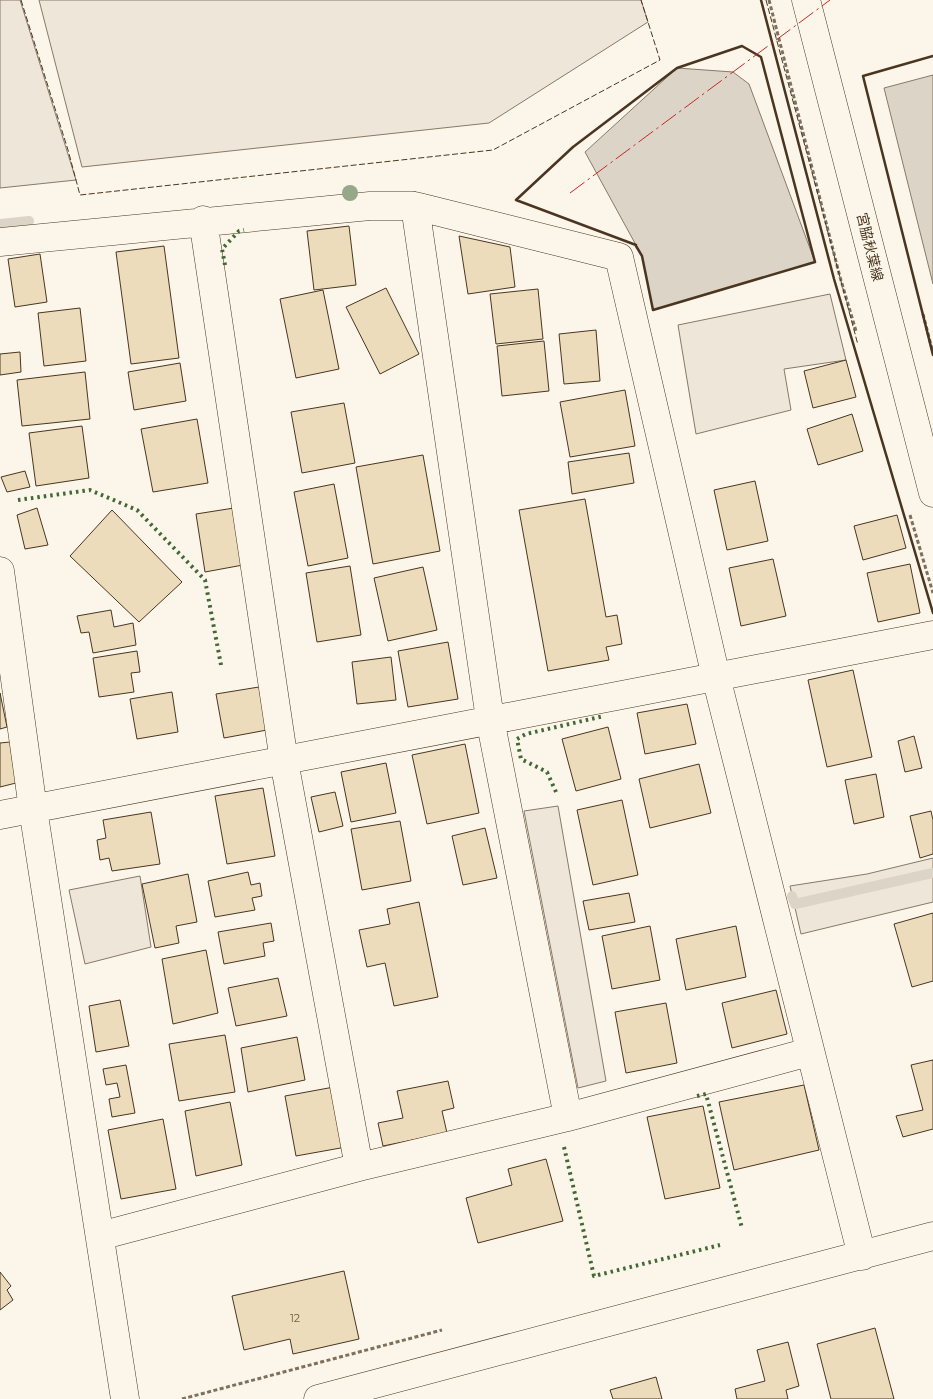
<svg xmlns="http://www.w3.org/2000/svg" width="933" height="1399" font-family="Montserrat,'Noto Sans JP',sans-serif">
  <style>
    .green { fill: #ede6d9; stroke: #887966 }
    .water { fill: #dcd4c6; stroke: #887966 }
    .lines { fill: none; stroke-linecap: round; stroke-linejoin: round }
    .stream { stroke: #dcd4c6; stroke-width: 10 }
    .building { fill: #ecdcbc; stroke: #4a3520 }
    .minor-casing { stroke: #4a3520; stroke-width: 29 }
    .path { stroke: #7f6f5c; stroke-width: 3; stroke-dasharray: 4 2.5; stroke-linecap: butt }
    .minor { stroke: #fbf6e9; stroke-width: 28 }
    .hedge { stroke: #436837; stroke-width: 4; stroke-dasharray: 2.5 4; stroke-linecap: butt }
    .fence { stroke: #4a3520; stroke-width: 1; stroke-dasharray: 6 2.5; stroke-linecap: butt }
    .wall { stroke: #4a3520; stroke-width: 2.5 }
    .power { stroke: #c62828; stroke-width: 1; stroke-dasharray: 18 4 2.5 4; stroke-linecap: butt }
    .tree { fill: #96a887 }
    .labels { text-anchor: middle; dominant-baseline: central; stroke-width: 4; stroke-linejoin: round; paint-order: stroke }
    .number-label { font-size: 11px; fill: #725f47 }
    .street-label { font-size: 14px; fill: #4a3520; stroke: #fbf6e9 }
  </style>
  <rect width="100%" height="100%" fill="#fbf6e9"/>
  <path class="green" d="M 0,0 L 20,0 L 76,180 L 0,188 Z
    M 39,0 L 641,0 L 648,22 L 489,123 L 82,167 Z
    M 830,294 L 846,360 L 784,369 L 791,410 L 696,434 L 678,325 Z
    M 558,806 L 606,1081 L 578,1088 L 524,811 Z
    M 933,858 L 933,902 L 801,934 L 790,886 L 867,874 Z
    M 140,876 L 151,947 L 85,964 L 69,890 Z"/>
  <path class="water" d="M 677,68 L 733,72 L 749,84 L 815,262 L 653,310 L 642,256 L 585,152 Z
    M 933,75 L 933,284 L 884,88 Z"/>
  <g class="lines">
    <path class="stream" d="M 0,224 L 29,221
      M 792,896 L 795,904 L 933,873"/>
  </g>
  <path class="building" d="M 349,226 L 356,285 L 314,290 L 307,231 Z
    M 459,236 L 510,247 L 515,287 L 468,294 Z
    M 164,246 L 179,358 L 131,364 L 116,252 Z
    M 40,254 L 47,302 L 15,307 L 8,259 Z
    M 386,288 L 419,354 L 380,374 L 346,307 Z
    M 538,289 L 543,339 L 496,344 L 490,294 Z
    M 323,290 L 339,369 L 296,378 L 280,299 Z
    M 80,308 L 86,361 L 44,366 L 38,313 Z
    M 596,330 L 600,381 L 564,384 L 559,334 Z
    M 544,341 L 549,391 L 502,396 L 497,346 Z
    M 20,352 L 21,372 L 0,375 L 0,354 Z
    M 846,360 L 856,397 L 813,408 L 804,371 Z
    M 180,363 L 186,401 L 134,410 L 128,372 Z
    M 85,372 L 90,419 L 22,426 L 17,380 Z
    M 625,390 L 635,446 L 570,457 L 560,402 Z
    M 344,403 L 355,463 L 302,473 L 291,412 Z
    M 852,414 L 863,451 L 818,465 L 807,429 Z
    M 197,419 L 208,483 L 153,492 L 141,429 Z
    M 82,426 L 89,478 L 36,486 L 29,433 Z
    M 629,453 L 634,483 L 572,494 L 568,462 Z
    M 423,455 L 440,551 L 373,564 L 356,467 Z
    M 25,471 L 30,487 L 7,492 L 1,477 Z
    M 755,481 L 768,541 L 727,550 L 714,490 Z
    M 334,484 L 348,558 L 308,566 L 294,492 Z
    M 585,499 L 606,617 L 617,615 L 622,644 L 606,647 L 609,660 L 548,671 L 519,510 Z
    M 37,508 L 48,545 L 25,549 L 17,515 Z
    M 234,508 L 243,565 L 205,572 L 196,514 Z
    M 112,510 L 182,582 L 139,622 L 70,556 Z
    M 897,515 L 906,548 L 863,560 L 854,526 Z
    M 773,559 L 786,616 L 741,626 L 729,568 Z
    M 910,564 L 920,613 L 878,622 L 867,573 Z
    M 350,566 L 361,635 L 317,642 L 306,573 Z
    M 423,567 L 437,630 L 388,641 L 374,578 Z
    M 111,610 L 114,627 L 133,623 L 136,645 L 93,653 L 89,632 L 81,633 L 77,616 Z
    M 448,642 L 458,699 L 408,707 L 398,651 Z
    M 137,651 L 140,672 L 131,673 L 134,692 L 99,697 L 93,658 Z
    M 391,657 L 396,700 L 357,704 L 352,662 Z
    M 853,670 L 872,757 L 827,767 L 808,680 Z
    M 259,687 L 267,730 L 224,738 L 216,694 Z
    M 172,692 L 178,732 L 137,739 L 130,699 Z
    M 0,693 L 7,727 L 0,729 Z
    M 687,704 L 696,744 L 645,754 L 637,713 Z
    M 608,727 L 621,779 L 576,791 L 562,739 Z
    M 914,736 L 922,768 L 905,772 L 898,741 Z
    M 10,742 L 16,783 L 0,787 L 0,743 Z
    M 465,744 L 479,813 L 427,824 L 412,755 Z
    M 386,763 L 396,813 L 351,822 L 341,772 Z
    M 699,764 L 711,813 L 650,828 L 639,779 Z
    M 876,774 L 884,817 L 854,824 L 845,780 Z
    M 263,788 L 275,856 L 227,864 L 215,796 Z
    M 335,792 L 343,826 L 319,832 L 311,797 Z
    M 622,800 L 638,875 L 593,885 L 577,810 Z
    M 931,811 L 933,820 L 933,854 L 920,858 L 910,816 Z
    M 151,812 L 160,864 L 112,871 L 109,858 L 100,860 L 97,840 L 106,838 L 103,820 Z
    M 400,821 L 411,881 L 362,890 L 351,829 Z
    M 485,828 L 497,878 L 463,885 L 452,836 Z
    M 248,872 L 251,885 L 260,883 L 262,896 L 252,898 L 255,910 L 215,917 L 208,881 Z
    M 188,874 L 197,922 L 176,926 L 179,943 L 155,948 L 142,884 Z
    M 629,893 L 635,922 L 589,930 L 583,901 Z
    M 419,902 L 438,997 L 394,1006 L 385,963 L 367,967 L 359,930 L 390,924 L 387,909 Z
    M 933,913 L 933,981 L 912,987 L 894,924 Z
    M 271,923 L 274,941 L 263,943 L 265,956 L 224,964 L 218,932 Z
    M 650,926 L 660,980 L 612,989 L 602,936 Z
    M 736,926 L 746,977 L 686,990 L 676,939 Z
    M 206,950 L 218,1013 L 173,1024 L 162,959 Z
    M 278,978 L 287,1016 L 236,1026 L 228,988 Z
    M 776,990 L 787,1034 L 732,1048 L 722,1003 Z
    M 120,1000 L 129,1046 L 96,1052 L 89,1006 Z
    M 666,1003 L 677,1063 L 626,1073 L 615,1012 Z
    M 225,1035 L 235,1092 L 179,1101 L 169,1044 Z
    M 297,1037 L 305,1080 L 248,1092 L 241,1048 Z
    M 933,1060 L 933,1129 L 903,1137 L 896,1116 L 923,1110 L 911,1065 Z
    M 126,1065 L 135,1113 L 112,1117 L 109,1099 L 120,1097 L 117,1083 L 106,1085 L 103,1069 Z
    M 448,1081 L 454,1108 L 442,1111 L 447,1133 L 383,1146 L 378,1123 L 403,1118 L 397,1091 Z
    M 804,1085 L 819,1150 L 734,1170 L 719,1102 Z
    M 334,1087 L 346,1147 L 296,1156 L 285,1096 Z
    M 230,1102 L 242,1165 L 196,1176 L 185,1111 Z
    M 703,1106 L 720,1188 L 665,1199 L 647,1117 Z
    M 163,1119 L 176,1189 L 121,1199 L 108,1130 Z
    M 546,1159 L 563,1221 L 478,1243 L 466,1198 L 512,1185 L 508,1169 Z
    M 344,1271 L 359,1339 L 293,1354 L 290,1339 L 244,1350 L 232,1296 Z
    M 0,1272 L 11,1286 L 7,1290 L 13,1300 L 0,1310 Z
    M 875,1328 L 894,1399 L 831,1399 L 817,1344 Z
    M 788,1342 L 799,1386 L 786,1390 L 788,1399 L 737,1399 L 735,1389 L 765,1381 L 757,1350 Z
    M 656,1377 L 662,1399 L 613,1399 L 610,1390 Z"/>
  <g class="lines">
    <g class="minor-casing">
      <path id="minor" d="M 806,0 L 933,493
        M 415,206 L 490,719 L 568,1117
        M 203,220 L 284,761 L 359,1167
        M 0,242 L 370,206 L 415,206 L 619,257 L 716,677 L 862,1256
        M 0,571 L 33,809 L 125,1399
        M 0,815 L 933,635
        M 100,1236 L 359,1167 L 568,1117 L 809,1052
        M 318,1399 L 933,1236"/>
    </g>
    <path class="path" d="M 769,0 L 840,277 L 856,331
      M 923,314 L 933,353
      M 910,515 L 933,593
      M 182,1399 L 442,1330"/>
    <use href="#minor" class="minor"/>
    <path class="hedge" d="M 225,265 L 222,249 L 239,231 L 244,230
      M 18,500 L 90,490 L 137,510 L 205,580 L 221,665
      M 556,792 L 547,772 L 521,759 L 517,739 L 526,734 L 604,716
      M 697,1096 L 706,1094 L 742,1228
      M 564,1147 L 594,1276 L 720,1245"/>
    <path class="fence" d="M 21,0 L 68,150 L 80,195 L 493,150 L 660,60 L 641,0
      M 766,0 L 858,345"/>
    <path class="wall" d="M 761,0 L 834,279 L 933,613
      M 933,56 L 863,76 L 933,355
      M 636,246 L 642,256 L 653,310 L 815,262 L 761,57 L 742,46 L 677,68 L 573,147 L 516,200 L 636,245"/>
    <path class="power" d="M 570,193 L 830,0"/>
  </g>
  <circle class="tree" cx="350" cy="193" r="8"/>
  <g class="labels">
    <g class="number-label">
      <text x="295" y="1318">12</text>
    </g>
    <g class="street-label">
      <text transform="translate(870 247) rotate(76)">宮脇秋葉線</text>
    </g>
  </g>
</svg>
